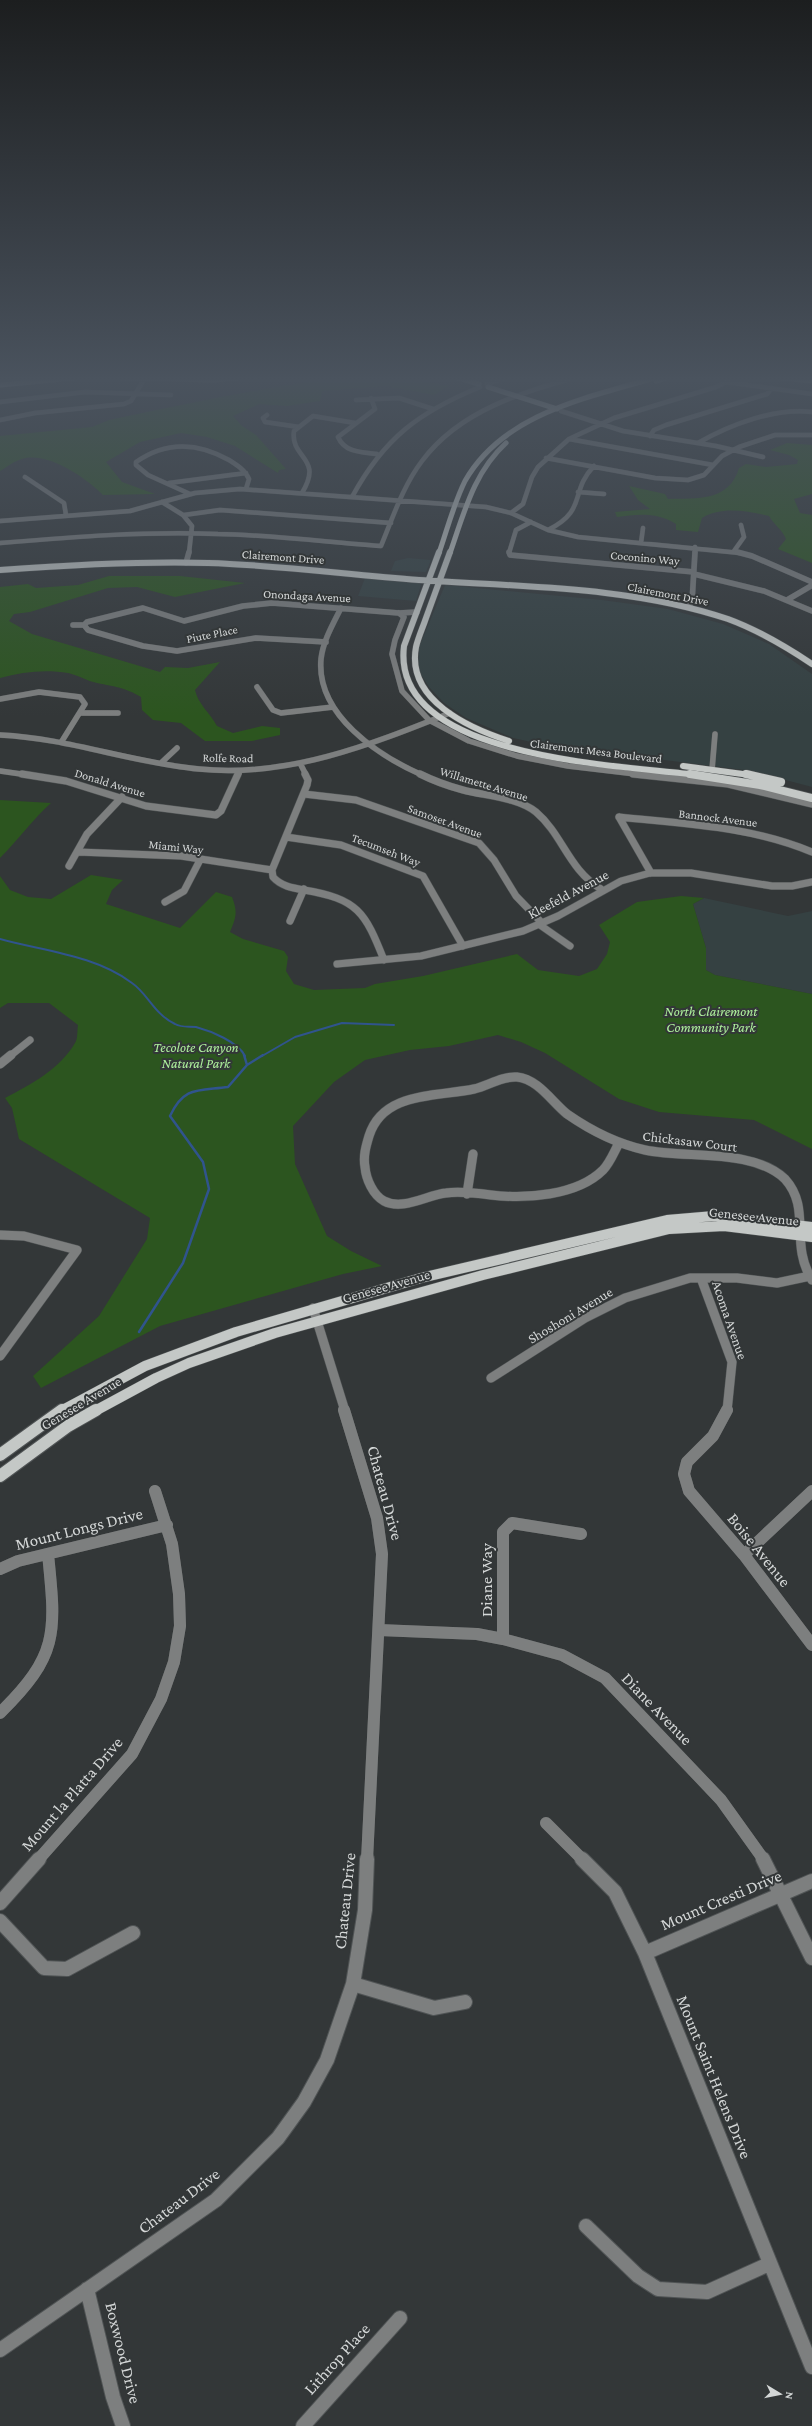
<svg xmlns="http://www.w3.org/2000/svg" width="812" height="2426" font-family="'Crimson Pro',serif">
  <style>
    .built { fill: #354142 }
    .green { fill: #2c551f }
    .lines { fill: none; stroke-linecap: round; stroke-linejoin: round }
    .stream-far1 { stroke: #30548d; stroke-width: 2 }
    .stream { stroke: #30548d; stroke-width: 2.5 }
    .minor-far5-casing { stroke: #505455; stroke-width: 5 }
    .minor-far4-casing { stroke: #505455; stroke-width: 6 }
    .minor-far3-casing { stroke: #505455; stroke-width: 8 }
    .minor-far2-casing { stroke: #505455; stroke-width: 10 }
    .minor-far1-casing { stroke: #505455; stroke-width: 12 }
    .minor-casing { stroke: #505455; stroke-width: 16 }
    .major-far4-casing { stroke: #505455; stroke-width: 5.5 }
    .major-far3-casing { stroke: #505455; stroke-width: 7 }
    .major-far2-casing { stroke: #505455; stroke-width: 9 }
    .major-far1-casing { stroke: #505455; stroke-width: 11 }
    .major-casing { stroke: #505455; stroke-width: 14 }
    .minor-far5 { stroke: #7d7f7f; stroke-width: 4.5 }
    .minor-far4 { stroke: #7d7f7f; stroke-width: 5.5 }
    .minor-far3 { stroke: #7d7f7f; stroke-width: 7 }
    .minor-far2 { stroke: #7d7f7f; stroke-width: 9 }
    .minor-far1 { stroke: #7d7f7f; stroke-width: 12 }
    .minor { stroke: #7d7f7f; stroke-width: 14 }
    .major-far4 { stroke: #c4c8c6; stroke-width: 5 }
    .major-far3 { stroke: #c4c8c6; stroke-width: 6 }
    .major-far2 { stroke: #c4c8c6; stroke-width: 8 }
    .major-far1 { stroke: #c4c8c6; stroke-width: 10 }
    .major { stroke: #c4c8c6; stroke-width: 12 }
    .labels { text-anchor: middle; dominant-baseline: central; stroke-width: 4; stroke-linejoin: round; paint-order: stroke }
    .far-street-label { font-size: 12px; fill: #d4d7d7; stroke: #333738 }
    .street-label { font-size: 14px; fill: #d4d7d7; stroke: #333738 }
    .park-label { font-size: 14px; font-style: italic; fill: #aff29d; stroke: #333738 }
    .near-street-label { font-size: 17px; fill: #d4d7d7; stroke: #333738 }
  </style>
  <rect width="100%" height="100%" fill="#333738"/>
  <path class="built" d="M 408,558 L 431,560 L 426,572 L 391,571 L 395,561 Z
    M 365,578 L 419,583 L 421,585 L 416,601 L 358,596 Z
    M 445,585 L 602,600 L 668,609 L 723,624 L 769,644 L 812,674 L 812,787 L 752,771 L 545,745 L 513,738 L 466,718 L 444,703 L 429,687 L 418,670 L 419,647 Z
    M 704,898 L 788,916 L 812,911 L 812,994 L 715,975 L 706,970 L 706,948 L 693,904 Z"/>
  <path class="green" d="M 351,376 L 412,379 L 449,386 L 434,395 L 386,386 L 322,391 L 320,401 L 287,406 L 259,404 L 233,416 L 242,426 L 256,435 L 286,469 L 279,470 L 278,473 L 235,446 L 207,437 L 181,433 L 140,442 L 106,462 L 122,482 L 155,494 L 103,495 C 86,478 48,451 22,459 C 14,461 7,467 0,471 L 0,436 L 92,427 L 109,420 C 189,403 269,386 351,376 Z
    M 787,443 L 812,445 L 812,494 L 794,499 L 800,513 L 812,515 L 812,563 L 778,549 L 786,539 C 782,529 774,525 769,516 C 748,511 721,506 702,518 L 698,532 L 676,530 L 676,524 C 657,512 638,514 617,517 L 615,512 L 650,509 L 638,500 L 629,486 L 665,494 L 668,499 C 697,498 729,502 739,468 L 746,464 L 766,467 L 797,464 L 798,460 L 789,455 L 770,450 Z
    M 109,576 L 180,576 L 245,583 L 175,597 L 137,587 L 108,588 L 30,612 L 14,614 L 9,621 L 32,634 L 160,672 L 165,667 L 188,668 L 220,662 L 195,690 C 198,704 210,713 217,726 L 233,733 L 262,726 L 280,728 L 280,735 L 252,741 L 205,741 L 181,723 L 153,720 L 142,710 L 141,697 C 124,687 116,687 97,683 C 87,681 78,675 68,673 C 45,669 22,672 0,678 L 0,587 L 28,584 L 36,588 L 78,585 Z
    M 0,800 L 51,803 C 32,820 18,840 0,858 Z
    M 91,875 L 123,880 L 112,890 L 106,904 L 180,928 L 216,892 L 232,897 C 238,912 236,918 230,932 L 243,939 L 284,951 L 288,957 L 286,971 L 294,984 L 314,990 L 365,988 L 375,984 L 423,976 L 517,954 L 538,970 L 579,976 L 597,969 L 607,954 L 610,942 L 599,925 L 637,902 L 681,896 L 704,898 L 693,904 L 706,948 L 706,970 L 715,975 L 812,994 L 812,1149 L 754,1120 L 659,1112 L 619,1099 L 545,1053 L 521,1042 L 498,1035 L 449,1046 L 410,1050 L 365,1060 L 334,1082 L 293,1126 L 295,1164 L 327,1236 L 351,1251 L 382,1266 L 343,1274 L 160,1326 L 41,1388 L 33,1376 L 99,1316 L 147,1239 L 150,1218 L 19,1139 L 12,1108 L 5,1098 C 30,1085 60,1069 75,1043 C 78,1039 77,1031 78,1025 L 49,1003 L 8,1003 L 0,1008 L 0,876 L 10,890 L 28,897 L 51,899 Z"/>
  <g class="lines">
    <path class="stream-far1" d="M 0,939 C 43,951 95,955 132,983 C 148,994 154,1014 175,1024 C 182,1028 189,1026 196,1027 C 211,1031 238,1042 245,1056
      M 262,1056 L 295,1037 L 342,1023 L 394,1025"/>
    <path class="stream" d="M 247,1065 L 263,1055
      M 139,1332 L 183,1263 L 209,1189 L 203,1162 L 170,1116 C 184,1086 198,1091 228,1087 L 247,1065 L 244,1055"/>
    <g class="minor-far5-casing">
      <path id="minor-far5" d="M 726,382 L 812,394
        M 487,384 L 510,376
        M 371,398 L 375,409 L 338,437 C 345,453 362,452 377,454
        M 356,400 L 399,398 L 433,409
        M 0,402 L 85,392 L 171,395
        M 561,411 L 623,431 L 716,446 L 763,457
        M 267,415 L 263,418 L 265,422 L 299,427
        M 0,420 L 35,413 L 124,404 L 131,401 L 146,376
        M 650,436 L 654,430 L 666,425 L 767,394 L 772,388
        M 569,439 L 713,465
        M 698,443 C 731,424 774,408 812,412
        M 546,458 L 655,478 L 688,480 L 704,475 L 722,456 L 739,447 L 775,435 L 812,435
        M 25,477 L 64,503 L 66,515
        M 169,483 L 246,473
        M 578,492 L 604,494
        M 302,493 C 324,457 290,459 294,431 L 313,416 L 355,423
        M 190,494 L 148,475 L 136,465 L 136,462 C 166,441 197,442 229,460 C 237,465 245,470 249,479 L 246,489
        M 352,497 C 384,438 419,412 480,387
        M 162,502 L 183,515 L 192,526 L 189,553
        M 511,513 L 523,504 L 532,477 L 538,467 L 569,439 L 614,418 L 716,387 L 726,382 L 729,376
        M 184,515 L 220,510 L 391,523
        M 0,521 L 130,511 L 195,493 L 240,489 L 486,507 L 511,513 L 548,530 L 578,537 L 740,553
        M 548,530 C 588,510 569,492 594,466
        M 0,543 C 72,537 145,531 218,534 C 272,535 327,542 381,546 C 393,517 403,486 422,461 C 460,410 523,392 581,376
        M 641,543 L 643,528
        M 734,551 L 744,537 L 741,525
        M 509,553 L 516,530 L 531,522
        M 695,553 L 695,547"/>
    </g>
    <g class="minor-far4-casing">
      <path id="minor-far4" d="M 509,552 L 510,555 L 694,572
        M 737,552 L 752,556 L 812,582 L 811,586 L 787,600
        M 186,563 L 189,552
        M 694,574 L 764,591 L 812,611
        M 688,607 L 692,602 L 695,552
        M 341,608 C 333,624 323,641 321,659 C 316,715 379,756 422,775
        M 399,613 L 404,617 L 395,640 L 392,654 L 402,691 L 429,720 L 469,741 L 517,756 L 568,766 L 644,775
        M 73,625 L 84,625
        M 84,625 L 87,622 L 143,608 L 184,621 L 243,606 L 272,603 L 399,613 L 417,612
        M 84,625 L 88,630 L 143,646 L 177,651 L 256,638 L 326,642
        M 257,687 L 273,710 L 281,713 L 333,707
        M 0,699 L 39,692 L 80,697 L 85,704 L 62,741
        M 81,713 L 118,713
        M 0,735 C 68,738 132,763 199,769 C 287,778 370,745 450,713
        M 161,763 L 177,748
        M 301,765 L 306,775
        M 712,770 L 715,734
        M 0,771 L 28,775
        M 238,775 L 240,771"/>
    </g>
    <g class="minor-far3-casing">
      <path id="minor-far3" d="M 22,774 L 66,781 L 146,806 L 216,815 L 221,811 L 238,774
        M 305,774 L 308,780 L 307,785 L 272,870 L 273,877 C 281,886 292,888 304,890 C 358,899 365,912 384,960
        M 420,774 C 434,781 448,786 463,790 C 486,796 517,797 536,812 C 563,835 568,869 601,889
        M 633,774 L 728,784 L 812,804
        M 304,794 L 356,800 L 479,843 L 494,860 L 516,896 L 543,924
        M 619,817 C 685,824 750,826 812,852
        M 619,817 L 651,873
        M 286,837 L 341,845 L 423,876 L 463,946
        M 78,852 L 181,856 L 272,870
        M 69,866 L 87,834 L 122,797
        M 165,902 L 184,891 L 200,860
        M 290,921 L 304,889
        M 540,925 L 570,946
        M 337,964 L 421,956 L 523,931 L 558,916 L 621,881 L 650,873 L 691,873 L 772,886 L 792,886 L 812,882
        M 10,1056 L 30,1040"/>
    </g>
    <g class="minor-far2-casing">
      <path id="minor-far2" d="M 0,1064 L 11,1055
        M 619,1143 C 614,1152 610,1163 603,1170 C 577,1196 525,1199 491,1195 C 476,1193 461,1191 446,1193 C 427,1195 403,1211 384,1201 C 373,1195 366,1179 365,1167 C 363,1156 366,1146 369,1136 C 383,1091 437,1097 474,1089 C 488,1086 501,1076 517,1077 C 538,1079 552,1102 567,1114 C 590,1130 618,1144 645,1150 C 686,1159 753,1148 785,1179 C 812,1209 789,1243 812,1280
        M 467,1194 L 473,1154
        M 0,1235 L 24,1236 L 77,1250 L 0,1356
        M 701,1278 L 732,1362 L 727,1411
        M 313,1308 L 345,1411
        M 491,1378 L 585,1318 L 625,1298 L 690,1278 L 737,1278 L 777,1283 L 810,1276"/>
    </g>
    <g class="minor-far1-casing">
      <path id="minor-far1" d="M 344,1410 L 377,1518 L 382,1554 L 367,1860
        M 727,1410 L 713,1436 L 687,1462 L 684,1474 L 689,1491 L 744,1555 L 812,1645
        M 744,1555 L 812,1491
        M 0,1569 L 18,1561 L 167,1525
        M 379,1630 L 477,1634 L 503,1639 L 562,1655 L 605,1678 L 721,1800 L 764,1860
        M 503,1639 L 503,1532 L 512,1523 L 581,1534
        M 0,1713 C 59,1655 56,1633 48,1554
        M 546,1823 L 583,1860
        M 38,1860 L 132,1754 L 161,1699 L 174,1662 L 180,1626 L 179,1594 L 172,1544 L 155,1491"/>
    </g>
    <g class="minor-casing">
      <path id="minor" d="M 582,1859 L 615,1892 L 645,1953 L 812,2367
        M 763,1859 L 812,1958
        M 0,1903 L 39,1859
        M 0,1921 L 44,1968 L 67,1969 L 133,1933
        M 645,1953 L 812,1881
        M 353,1984 L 434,2008 L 465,2002
        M 586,2226 L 638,2276 L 658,2289 L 707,2292 L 769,2264
        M 87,2289 L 113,2397 L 123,2426
        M 0,2350 L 216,2200 L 278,2138 L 304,2102 L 327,2060 L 353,1984 L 365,1910 L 367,1859
        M 303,2426 L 400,2318"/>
    </g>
    <g class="major-far4-casing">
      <path id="major-far4" d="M 451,376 L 479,384
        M 761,376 L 812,381
        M 656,381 L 673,376
        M 0,385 L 83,377 L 215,380 L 258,376
        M 488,387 L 557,409
        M 439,553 C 447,530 454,503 465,481 C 504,412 591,397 661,376
        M 450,553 C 464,513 474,472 506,443"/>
    </g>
    <g class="major-far3-casing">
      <path id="major-far3" d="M 439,552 L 404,646 C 390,760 624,765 697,775
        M 450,552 C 442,574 434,596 426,618 C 423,627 418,638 416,647 C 406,700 469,728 509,741
        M 0,570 C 69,565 138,561 208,563 C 278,565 349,575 419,580 C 522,587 630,586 728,619 C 758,630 785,646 812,664
        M 683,766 L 750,775"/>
    </g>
    <g class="major-far2-casing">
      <path id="major-far2" d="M 690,774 L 760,785 L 812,798
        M 746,774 L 781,782"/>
    </g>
    <g class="major-far1-casing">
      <path id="major-far1" d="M 61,1411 L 145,1366 L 236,1332 L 421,1278 L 667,1220 L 714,1216 L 812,1227
        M 95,1411 L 156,1378 L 189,1363 L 275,1333 L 483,1275 L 669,1229 L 724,1226 L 812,1237"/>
    </g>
    <g class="major-casing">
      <path id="major" d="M 0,1455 L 62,1410
        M 0,1476 L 68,1426 L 96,1410"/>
    </g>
    <use href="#minor-far5" class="minor-far5"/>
    <use href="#minor-far4" class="minor-far4"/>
    <use href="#minor-far3" class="minor-far3"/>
    <use href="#minor-far2" class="minor-far2"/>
    <use href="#minor-far1" class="minor-far1"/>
    <use href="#minor" class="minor"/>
    <use href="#major-far4" class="major-far4"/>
    <use href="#major-far3" class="major-far3"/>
    <use href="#major-far2" class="major-far2"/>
    <use href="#major-far1" class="major-far1"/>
    <use href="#major" class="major"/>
  </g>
  <linearGradient id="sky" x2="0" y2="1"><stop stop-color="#1c1e1f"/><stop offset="0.53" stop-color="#4a535e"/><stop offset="1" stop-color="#4a535e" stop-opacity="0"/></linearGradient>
  <rect width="812" height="716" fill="url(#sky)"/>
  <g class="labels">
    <g class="far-street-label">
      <text transform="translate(283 557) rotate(4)">Clairemont Drive</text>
      <text transform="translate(645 558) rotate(5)">Coconino Way</text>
      <text transform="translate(668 594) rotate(11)">Clairemont Drive</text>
      <text transform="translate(307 596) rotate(3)">Onondaga Avenue</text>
      <text transform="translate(212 634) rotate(-11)">Piute Place</text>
      <text transform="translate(596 751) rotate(7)">Clairemont Mesa Boulevard</text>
      <text transform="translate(228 758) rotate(1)">Rolfe Road</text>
      <text transform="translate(110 783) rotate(17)">Donald Avenue</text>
      <text transform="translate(484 784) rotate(17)">Willamette Avenue</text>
      <text transform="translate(718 818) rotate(7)">Bannock Avenue</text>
      <text transform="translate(445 821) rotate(20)">Samoset Avenue</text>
      <text transform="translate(176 847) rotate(6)">Miami Way</text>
      <text transform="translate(386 850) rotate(21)">Tecumseh Way</text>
    </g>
    <g class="street-label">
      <text transform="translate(568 894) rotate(-28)">Kleefeld Avenue</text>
      <text transform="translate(690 1141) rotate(7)">Chickasaw Court</text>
      <text transform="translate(754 1216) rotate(6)">Genesee Avenue</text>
      <text transform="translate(386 1286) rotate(-16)">Genesee Avenue</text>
      <text transform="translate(570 1315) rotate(-31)">Shoshoni Avenue</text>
      <text transform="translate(730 1320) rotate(71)">Acoma Avenue</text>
      <text transform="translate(81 1403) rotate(-31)">Genesee Avenue</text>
    </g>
    <g class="park-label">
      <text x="711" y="1011">North Clairemont<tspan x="711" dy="16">Community Park</tspan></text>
      <text x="196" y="1047">Tecolote Canyon<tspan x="196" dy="16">Natural Park</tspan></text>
    </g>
    <g class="near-street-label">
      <text transform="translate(385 1493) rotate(75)">Chateau Drive</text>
      <text transform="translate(79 1529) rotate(-14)">Mount Longs Drive</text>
      <text transform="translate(759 1550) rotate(51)">Boise Avenue</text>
      <text transform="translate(486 1580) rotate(-90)">Diane Way</text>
      <text transform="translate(657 1709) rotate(46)">Diane Avenue</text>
      <text transform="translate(72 1794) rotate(-49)">Mount la Platta Drive</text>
      <text transform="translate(721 1900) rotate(-23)">Mount Cresti Drive</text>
      <text transform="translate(345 1901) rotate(-84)">Chateau Drive</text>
      <text transform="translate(714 2077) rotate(68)">Mount Saint Helens Drive</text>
      <text transform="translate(179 2201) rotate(-37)">Chateau Drive</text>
      <text transform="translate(123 2353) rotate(76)">Boxwood Drive</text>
      <text transform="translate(337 2359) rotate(-48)">Lithrop Place</text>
    </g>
  </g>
  <g transform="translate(780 2394) rotate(100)" stroke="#333738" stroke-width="3" paint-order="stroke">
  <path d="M0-3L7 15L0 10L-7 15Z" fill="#d4d7d7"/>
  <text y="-6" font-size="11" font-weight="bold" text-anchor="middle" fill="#d4d7d7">N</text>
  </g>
</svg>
